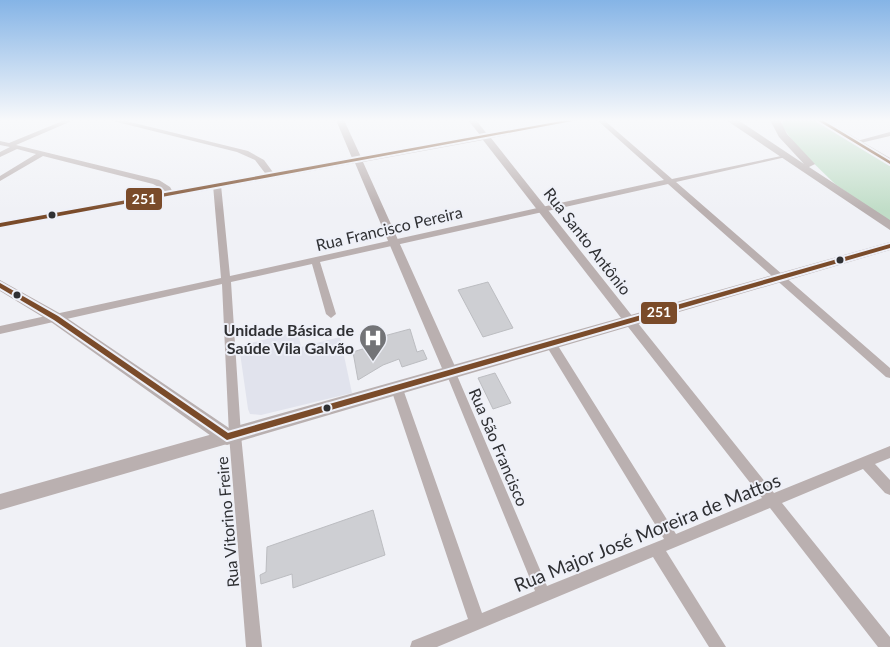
<svg xmlns="http://www.w3.org/2000/svg" width="890" height="647" font-family="Lato,sans-serif">
  <style>
    .built { fill: #e1e3ed }
    .green { fill: #c0ddc7 }
    .building { fill: #cecfd3; stroke: #bcbdc1 }
    .lines { fill: none; stroke-linecap: round; stroke-linejoin: round }
    .minor { fill: #bab0b0; fill-rule: evenodd }
    .tertiary { fill: #bab0b0; fill-rule: evenodd }
    .secondary { fill: #b9b0b0; fill-rule: evenodd }
    .bus-1-casing { stroke: #eef0f8; stroke-width: 4 }
    .bus-1 { fill: #7a4b2a; fill-rule: evenodd }
    .bus-dot { fill: #2f3033; stroke: #eef0f8; stroke-width: 2 }
    .labels { text-anchor: middle; dominant-baseline: central; stroke-width: 4; stroke-linejoin: round; paint-order: stroke }
    .street-label { font-size: 16px; fill: #2f3033; stroke: #eef0f8 }
    .poi-label { font-size: 16px; font-weight: bold; fill: #2f3033; stroke: #eef0f8; text-anchor: end }
    .near-street-label { font-size: 19px; fill: #2f3033; stroke: #eef0f8 }
    .line-badge { stroke: #eef0f8; stroke-width: 2 }
    .badge-label { font-size: 14px; text-anchor: middle; font-weight: bold; fill: #fff }
  </style>
  <rect width="100%" height="100%" fill="#f0f1f6"/>
  <path class="built" d="M 298,331 L 301,347 L 340,337 L 352,393 L 261,415 L 250,414 L 248,409 L 239,346 Z"/>
  <path class="green" d="M 783,120 L 814,120 L 890,164 L 890,222 L 835,184 L 797,147 L 782,126 Z"/>
  <path class="building" d="M 488,282 L 513,328 L 483,337 L 458,290 Z
    M 410,329 L 417,352 L 423,350 L 427,359 L 402,367 L 399,359 L 383,365 L 358,380 L 353,352 L 372,346 L 369,340 Z
    M 495,373 L 511,403 L 493,409 L 478,378 Z
    M 373,510 L 385,555 L 293,588 L 292,574 L 261,584 L 260,575 L 266,572 L 267,547 Z"/>
  <g class="lines">
    <path class="minor" d="M 65,120 L 74,120 L 16,145 L 159,180 L 170,187 L 174,194 L 173,196 L 167,196 L 164,190 L 153,184 L 43,156 L 0,181 L 0,176 L 36,154 L 17,149 L 0,157 L 0,152 L 10,147 L 0,145 L 0,141 L 9,143 Z
      M 109,120 L 122,120 L 248,151 L 264,160 L 275,175 L 271,177 L 268,177 L 255,160 L 237,152 Z
      M 597,120 L 604,120 L 672,179 L 786,155 L 786,157 L 676,182 L 890,368 L 890,378 L 886,377 L 668,184 L 320,262 L 336,314 L 331,318 L 326,314 L 312,264 L 231,282 L 241,435 L 262,647 L 246,647 L 229,435 L 222,284 L 0,334 L 0,326 L 221,278 L 213,185 L 217,183 L 221,185 L 230,276 L 664,180 Z
      M 890,132 L 890,136 L 856,144 L 853,142 Z
      M 629,316 L 633,317 L 774,493 L 890,446 L 890,458 L 875,464 L 890,480 L 890,495 L 885,493 L 863,469 L 782,503 L 890,637 L 890,647 L 878,647 L 770,508 L 666,551 L 726,647 L 709,647 L 653,557 L 437,647 L 410,647 L 412,641 L 468,619 L 391,389 L 393,386 L 397,384 L 401,386 L 403,389 L 482,613 L 535,591 L 446,373 L 447,370 L 451,369 L 455,370 L 456,373 L 547,586 L 664,539 L 547,347 L 546,344 L 547,341 L 555,341 L 676,534 L 762,498 L 625,323 L 624,320 Z"/>
    <path class="tertiary" d="M 336,120 L 344,120 L 361,157 L 480,135 L 468,120 L 476,120 L 487,134 L 563,120 L 582,120 L 491,138 L 633,317 L 635,320 L 633,323 L 625,323 L 483,140 L 363,162 L 458,373 L 456,377 L 451,379 L 446,377 L 444,373 L 355,163 L 0,228 L 0,222 L 352,158 Z
      M 227,430 L 232,432 L 235,437 L 232,442 L 227,444 L 0,510 L 0,494 Z"/>
    <path class="secondary" d="M 726,120 L 738,120 L 804,164 L 779,137 L 770,120 L 780,120 L 787,134 L 815,164 L 809,167 L 890,220 L 890,230 Z
      M 813,120 L 825,120 L 890,158 L 890,166 Z
      M 890,242 L 890,250 L 227,445 L 221,443 L 51,322 L 0,291 L 0,280 L 61,314 L 229,428 Z"/>
    <g class="bus-1-casing">
      <path id="bus-1" d="M 567,120 L 578,120 L 0,227 L 0,223 Z
        M 817,120 L 822,120 L 890,161 L 890,164 Z
        M 890,244 L 890,248 L 227,440 L 54,320 L 0,288 L 0,283 L 58,316 L 228,433 Z"/>
    </g>
    <use href="#bus-1" class="bus-1"/>
  </g>
  <linearGradient id="sky" x2="0" y2="1"><stop stop-color="#85b4e6"/><stop offset="0.57" stop-color="#f8f9fb"/><stop offset="1" stop-color="#f8f9fb" stop-opacity="0"/></linearGradient>
  <rect width="890" height="211" fill="url(#sky)"/>
  <defs>
    <g id="hospital-pin" transform="scale(1.4375)"><path d="M0 17L-7.5 6A9.5 9.5 0 1 1 7.5 6Z" fill="#737477" stroke="#eef0f8"/><path d="M-5-5h3v3.5h4V-5h3V5h-3V1.5h-4V5h-3Z" fill="#fff"/></g>
  </defs>
  <g fill-rule="evenodd">
    <use href="#hospital-pin" x="373" y="338"/>
  </g>
  <g class="bus-dot">
    <circle cx="52" cy="215" r="4.5"/>
    <circle cx="840" cy="260" r="4.5"/>
    <circle cx="17" cy="295" r="4.5"/>
    <circle cx="327" cy="408" r="4.5"/>
  </g>
  <g class="labels">
    <g class="street-label">
      <text transform="translate(389 228) rotate(-13)">Rua Francisco Pereira</text>
      <text transform="translate(588 241) rotate(52)">Rua Santo Antônio</text>
      <text transform="translate(499 447) rotate(67)">Rua São Francisco</text>
      <text transform="translate(227 522) rotate(-95)">Rua Vitorino Freire</text>
    </g>
    <g class="poi-label">
      <text x="354" y="329">Unidade Básica de<tspan x="354" dy="18">Saúde Vila Galvão</tspan></text>
    </g>
    <g class="near-street-label">
      <text transform="translate(647 532) rotate(-22)">Rua Major José Moreira de Mattos</text>
    </g>
  </g>
  <g class="line-badge">
    <rect x="125" y="187" width="38" height="24" rx="5" fill="#7a4b2a"/>
    <rect x="640" y="301" width="38" height="24" rx="5" fill="#7a4b2a"/>
  </g>
  <g class="badge-label">
    <text x="144" y="204">251</text>
    <text x="659" y="317">251</text>
  </g>
</svg>
